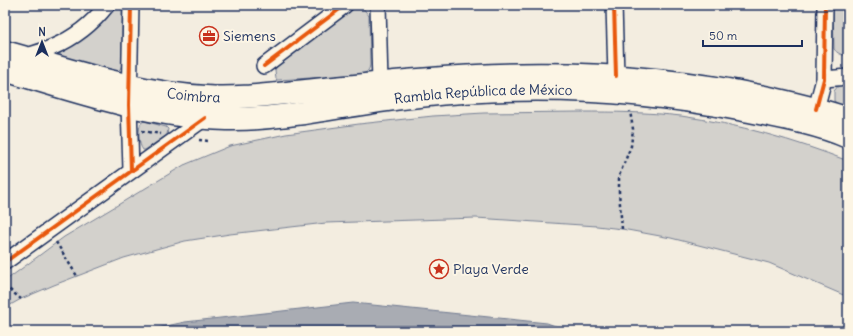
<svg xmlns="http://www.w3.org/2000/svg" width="853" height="336" font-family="Delius,sans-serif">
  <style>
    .green { fill: #d3d1cc; stroke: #778095 }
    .water { fill: #a9acb3; stroke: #707a91 }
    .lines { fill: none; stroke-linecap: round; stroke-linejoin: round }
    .minor-casing { stroke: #1b2f5e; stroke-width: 18 }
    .primary-casing { stroke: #1b2f5e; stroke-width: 25 }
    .path { stroke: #1b2f5e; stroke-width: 2.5; stroke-dasharray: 3 3; stroke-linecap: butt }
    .minor { stroke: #fcf5e5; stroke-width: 15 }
    .primary { stroke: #fcf5e5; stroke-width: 22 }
    .cycleway-casing { stroke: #fcf5e5; stroke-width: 6 }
    .cycleway { stroke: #e8590c; stroke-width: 4 }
    .labels { text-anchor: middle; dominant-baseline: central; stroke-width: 4; stroke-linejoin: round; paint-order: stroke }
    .poi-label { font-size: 14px; fill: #1b2f5e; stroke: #fcf5e5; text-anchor: start }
    .street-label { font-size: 14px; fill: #1b2f5e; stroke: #fcf5e5 }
  </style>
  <rect width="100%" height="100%" fill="#f3ede0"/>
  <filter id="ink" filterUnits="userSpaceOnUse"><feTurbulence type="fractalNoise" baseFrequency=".025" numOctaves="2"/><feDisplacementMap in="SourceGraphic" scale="8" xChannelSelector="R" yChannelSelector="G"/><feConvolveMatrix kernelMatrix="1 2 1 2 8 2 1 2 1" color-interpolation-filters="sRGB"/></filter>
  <g filter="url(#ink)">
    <path class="green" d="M 120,5 L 122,7 L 122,65 L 120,69 L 116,73 L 60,56 L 60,50 L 114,6 Z
      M 833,5 L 848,5 L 848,55 C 842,56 837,53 834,49 Z
      M 356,7 L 363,8 L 369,16 L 370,65 C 369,71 367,72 361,75 L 277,80 L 276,79 L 275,70 L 277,66 L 350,8 Z
      M 848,84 L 848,106 L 841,106 L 834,101 L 834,91 L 839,85 Z
      M 580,112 C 614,112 647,112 681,116 C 738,124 794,140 848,161 L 848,297 L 769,263 L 671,238 L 622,229 L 597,226 L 476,218 L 326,223 L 230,234 L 185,241 L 124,258 L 54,285 L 21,299 L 5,308 L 5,281 L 64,237 L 121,203 L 184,165 L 230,146 L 286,134 L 359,124 L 433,116 L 484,113 Z
      M 144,121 L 166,127 L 168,129 L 167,135 L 145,150 L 143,150 C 138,144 138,129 141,123 Z"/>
    <path class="water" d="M 353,303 L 547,323 L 569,331 L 143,331 L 185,322 Z"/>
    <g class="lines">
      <g class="minor-casing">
        <path id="minor" d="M 131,5 L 129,105 L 131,170
          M 378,5 L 380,84
          M 614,5 L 616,76
          M 23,57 C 33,54 44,51 53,47 C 74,38 93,23 107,5
          M 264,66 L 345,5
          M 824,79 L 848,77
          M 816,109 L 824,79 L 825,5
          M 5,262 L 205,118"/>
      </g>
      <g class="primary-casing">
        <g id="primary">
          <path id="s1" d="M 5,52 C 71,70 137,93 206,97 C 236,99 266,95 296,92 C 337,88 378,83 419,80 C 536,69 655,73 769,98 C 796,104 822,110 848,119"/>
          <path id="s2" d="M 5,70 C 77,92 151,117 227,119 C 290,120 356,102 419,96 C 527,84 637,89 744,110 C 779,117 815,123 848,137"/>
        </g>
      </g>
      <path class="path" d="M 142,131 L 161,134
        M 199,140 L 209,141
        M 622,229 L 619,192 L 619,176 L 631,146 L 633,129 L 630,111
        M 56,242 L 77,276
        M 5,286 L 21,299"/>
      <use href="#minor" class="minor"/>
      <use href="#primary" class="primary"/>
      <g class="cycleway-casing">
        <path id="cycleway" d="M 131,5 L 129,105 L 131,170
          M 614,5 L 616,76
          M 264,66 L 345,5
          M 816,109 L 824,79 L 825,5
          M 5,262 L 205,118"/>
      </g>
      <use href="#cycleway" class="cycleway"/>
    </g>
  </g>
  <defs>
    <g id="office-ring" transform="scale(1)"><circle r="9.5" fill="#fcf5e5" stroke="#c8321e" stroke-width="1.5"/><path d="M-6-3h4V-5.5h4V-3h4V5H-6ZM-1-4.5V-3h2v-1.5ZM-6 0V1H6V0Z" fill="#c8321e"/></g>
    <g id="sight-ring" transform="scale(1)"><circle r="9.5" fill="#fcf5e5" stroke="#c8321e" stroke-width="1.5"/><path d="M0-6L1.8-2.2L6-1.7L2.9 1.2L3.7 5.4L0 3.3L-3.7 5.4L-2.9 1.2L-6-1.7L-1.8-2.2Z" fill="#c8321e"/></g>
  </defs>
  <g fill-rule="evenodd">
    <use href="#office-ring" x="209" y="36"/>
    <use href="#sight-ring" x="439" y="269"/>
  </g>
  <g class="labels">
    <g class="poi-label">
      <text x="223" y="36">Siemens</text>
      <text x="453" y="269">Playa Verde</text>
    </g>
    <g class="street-label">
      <text stroke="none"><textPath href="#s1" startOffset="194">Coimbra</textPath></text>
      <text stroke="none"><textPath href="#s2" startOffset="486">Rambla República de México</textPath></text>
    </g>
  </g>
  <rect width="853" height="336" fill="none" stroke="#fcf5e5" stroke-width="20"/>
  <rect x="10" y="10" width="833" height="316" fill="none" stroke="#1b2f5e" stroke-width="1.5" filter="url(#ink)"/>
  <g transform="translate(42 42)" stroke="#fcf5e5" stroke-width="3" paint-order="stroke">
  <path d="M0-3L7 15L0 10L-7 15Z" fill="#1b2f5e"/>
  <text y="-6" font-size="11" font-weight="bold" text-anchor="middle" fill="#1b2f5e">N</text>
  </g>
  <path d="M703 40v6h99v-6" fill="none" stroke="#1b2f5e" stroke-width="2"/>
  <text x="709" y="40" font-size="12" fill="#1b2f5e" stroke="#fcf5e5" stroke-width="3" paint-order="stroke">50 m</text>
</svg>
